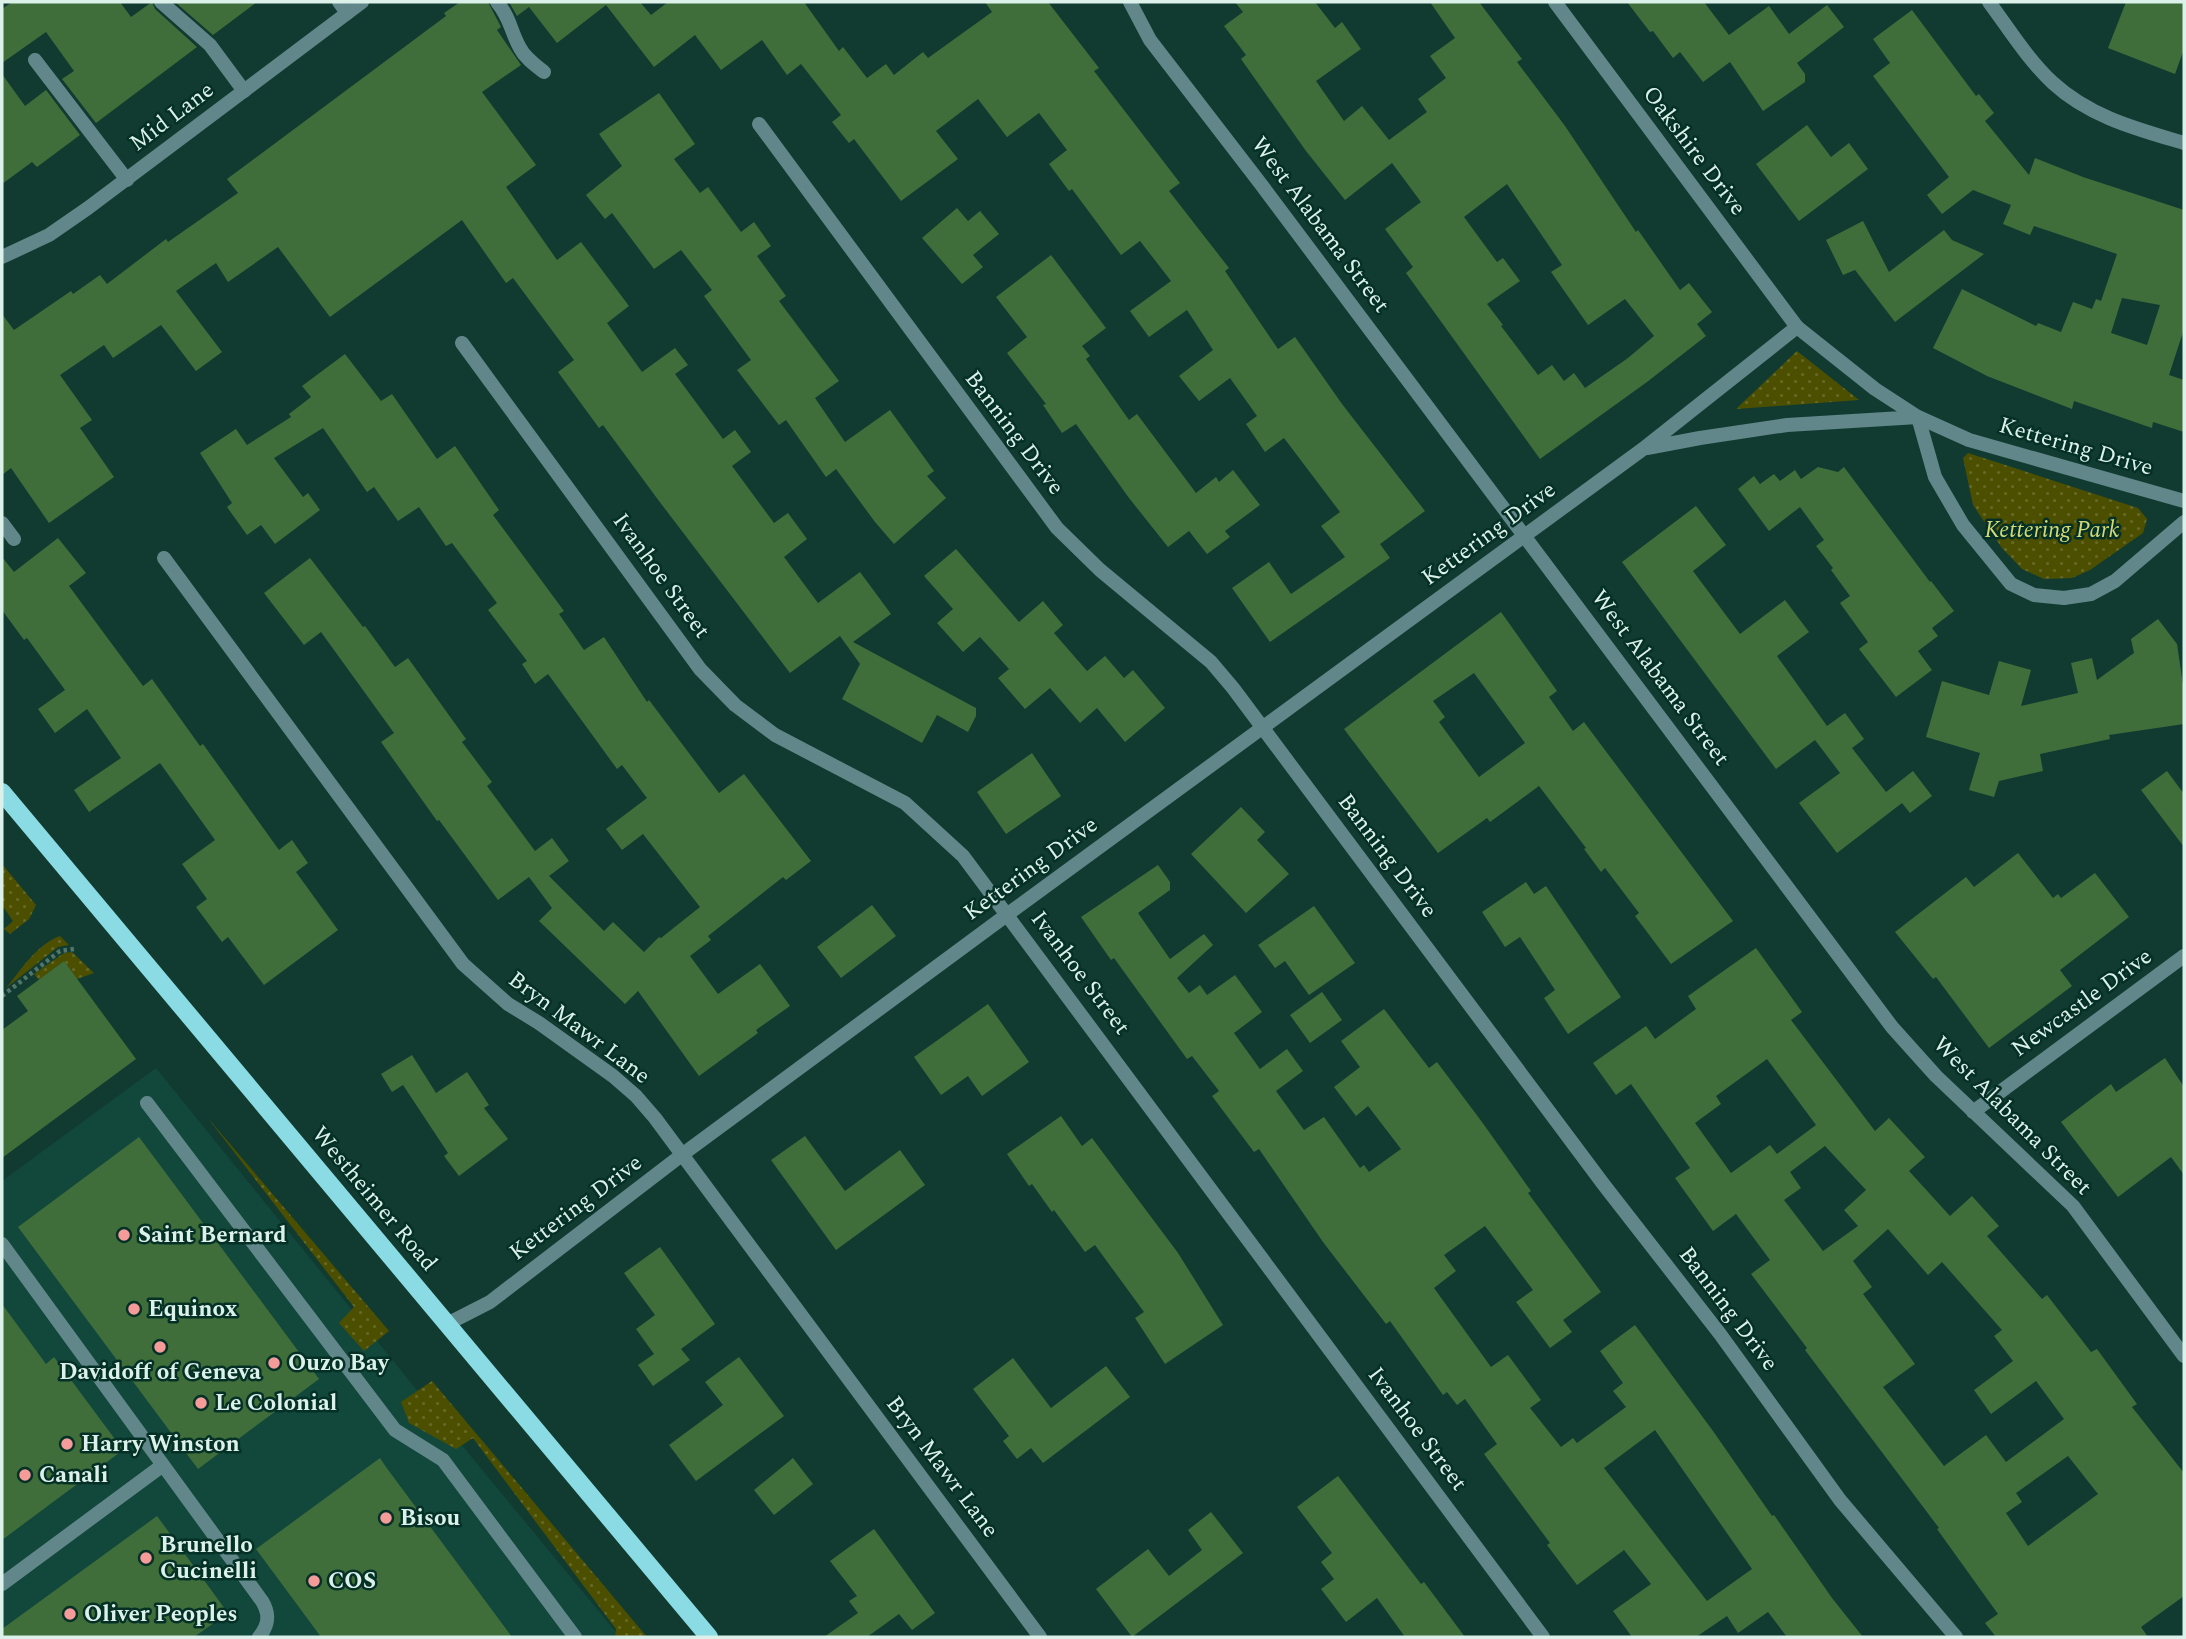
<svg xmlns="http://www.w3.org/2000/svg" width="2186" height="1639" font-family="Spectral,serif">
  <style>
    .built { fill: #12473b }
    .grass { fill: url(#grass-dots) }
    .building { fill: #3f6e3b; fill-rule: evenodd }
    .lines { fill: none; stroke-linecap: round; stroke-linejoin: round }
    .path { stroke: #51756b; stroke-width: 4.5; stroke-dasharray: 3.5 3.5; stroke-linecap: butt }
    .service { stroke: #61878a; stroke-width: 14 }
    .minor { stroke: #61878a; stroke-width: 14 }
    .tertiary { stroke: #61878a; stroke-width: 14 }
    .primary { stroke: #8adbe3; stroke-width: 18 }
    .poi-dot { fill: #f59b9a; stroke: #053026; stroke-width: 2.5 }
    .labels { text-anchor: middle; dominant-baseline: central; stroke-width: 5; stroke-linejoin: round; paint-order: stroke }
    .street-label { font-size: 23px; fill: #dbf1e9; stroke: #053026 }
    .park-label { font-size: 23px; font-style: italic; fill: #d4da76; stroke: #053026 }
    .poi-label { font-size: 23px; font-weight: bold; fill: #dbf1e9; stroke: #053026; text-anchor: start }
  </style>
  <defs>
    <pattern id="grass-dots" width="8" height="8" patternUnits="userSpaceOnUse" patternTransform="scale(1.75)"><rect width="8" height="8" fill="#4c4f00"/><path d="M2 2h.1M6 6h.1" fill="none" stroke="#656925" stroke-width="1.8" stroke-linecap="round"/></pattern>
  </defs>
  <rect width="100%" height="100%" fill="#113b30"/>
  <path class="built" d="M 156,1068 L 433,1410 L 620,1637 L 2,1637 L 2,1181 Z"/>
  <path class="grass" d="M 1797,351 L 1859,400 L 1736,409 Z
    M 1968,453 L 2138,508 L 2147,519 L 2143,533 L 2090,570 L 2072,578 L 2044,579 L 2022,569 L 2002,548 L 1973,505 L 1963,458 Z
    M 2,864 L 36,905 L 29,919 L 10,934 L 4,929 L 13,921 L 2,905 Z
    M 60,936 L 69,945 L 58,947 L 6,988 C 22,969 36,945 60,936 Z
    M 72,952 L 94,973 L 77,979 L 64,961 L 39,980 L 34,974 L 64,953 Z
    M 207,1117 L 389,1331 L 364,1351 L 339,1323 L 354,1307 Z
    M 432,1381 L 647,1637 L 615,1637 L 616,1629 L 473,1438 L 456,1449 L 409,1423 L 401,1402 Z"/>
  <path class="building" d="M 12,2 L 120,2 L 131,17 L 152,2 L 155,9 L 197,47 L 96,123 L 62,79 L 74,71 L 46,32 L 2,63 L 2,9 Z
    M 175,2 L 257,2 L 213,35 Z
    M 460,2 L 488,2 L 501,27 L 497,30 L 521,65 L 482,92 L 536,165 L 506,187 L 557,260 L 581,242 L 629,306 L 607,323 L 642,372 L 675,348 L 688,365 L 675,374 L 723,439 L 735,430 L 751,452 L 732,466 L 774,523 L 788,513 L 807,539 L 784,557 L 818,603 L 860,572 L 891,614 L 853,642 L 976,708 L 976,716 L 968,732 L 937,715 L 922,743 L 842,699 L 860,664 L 840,636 L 790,673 L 659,501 L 603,425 L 599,428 L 558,372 L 574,360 L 513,278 L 506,283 L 462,220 L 330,317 L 278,247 L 228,282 L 216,263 L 176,291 L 222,352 L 196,371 L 161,325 L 113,358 L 104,345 L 60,375 L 92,420 L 80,428 L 114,477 L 49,523 L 11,468 L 2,475 L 2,314 L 14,330 L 71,291 L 73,294 L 100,275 L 107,284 L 166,239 L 168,242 L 238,193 L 227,179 L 446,16 L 444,13 Z
    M 509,2 L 640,2 L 651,15 L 668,2 L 804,2 L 839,51 L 843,47 L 867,78 L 886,64 L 894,75 L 923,52 L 928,58 L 992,12 L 985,2 L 1048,2 L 1099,68 L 1094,71 L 1180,183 L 1169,191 L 1229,268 L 1225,271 L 1278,349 L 1295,337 L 1342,404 L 1425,511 L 1380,544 L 1390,558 L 1270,642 L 1232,588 L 1269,562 L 1291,594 L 1345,557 L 1321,526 L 1340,512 L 1284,438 L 1265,452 L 1246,424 L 1257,416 L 1230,378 L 1199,401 L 1179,376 L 1213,350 L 1187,310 L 1149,337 L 1130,311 L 1171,281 L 1140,241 L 1121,255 L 1072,189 L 1069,191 L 1049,164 L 1067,150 L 1039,113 L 1007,137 L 978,99 L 936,131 L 958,159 L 901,201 L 854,139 L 849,143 L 832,122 L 841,115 L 801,64 L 787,75 L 762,40 L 721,70 L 695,35 L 654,67 L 606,5 L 557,43 L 529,7 L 517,16 Z
    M 1235,2 L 1315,2 L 1335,28 L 1342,22 L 1361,49 L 1316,81 L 1344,121 L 1362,106 L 1389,140 L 1427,112 L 1418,99 L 1446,78 L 1430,56 L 1455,38 L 1430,2 L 1479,2 L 1522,59 L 1517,62 L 1565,126 L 1636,232 L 1638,230 L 1680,290 L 1689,283 L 1712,312 L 1697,324 L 1706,336 L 1647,382 L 1540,459 L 1406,273 L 1413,267 L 1385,229 L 1421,202 L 1392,163 L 1345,200 L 1306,151 L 1241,59 L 1246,55 L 1224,26 L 1243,12 ZM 1507,184 L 1562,265 L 1551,272 L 1588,325 L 1625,299 L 1654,336 L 1628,358 L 1585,388 L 1574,373 L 1564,381 L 1552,365 L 1538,375 L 1501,326 L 1503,325 L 1487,304 L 1520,281 L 1503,258 L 1497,262 L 1464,217 Z
    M 1627,2 L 1704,2 L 1729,35 L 1769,6 L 1789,34 L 1827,5 L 1844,27 L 1797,63 L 1805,74 L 1805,82 L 1763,111 L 1730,62 L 1703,82 L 1680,52 L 1673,58 L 1653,31 L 1650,32 Z
    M 2126,2 L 2184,2 L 2184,49 L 2175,74 L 2108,48 Z
    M 1912,10 L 1976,96 L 1979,94 L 1994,113 L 1985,121 L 2029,175 L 2035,158 L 2083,177 L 2184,210 L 2184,329 L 2169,375 L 2184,380 L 2184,432 L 2153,422 L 2152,428 L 2074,401 L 2072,409 L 1987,376 L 1933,348 L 1962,289 L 2036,326 L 2038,323 L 2061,332 L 2073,302 L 2092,309 L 2096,299 L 2101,301 L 2117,254 L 2034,226 L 2030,235 L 2003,224 L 2011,205 L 1973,190 L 1942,214 L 1927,195 L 1949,177 L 1873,76 L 1890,63 L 1873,39 ZM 2122,298 L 2160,305 L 2147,345 L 2111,333 Z
    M 2,74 L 25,106 L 46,90 L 80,135 L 37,167 L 32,162 L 2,184 Z
    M 659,93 L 695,144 L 674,159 L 700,193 L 708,187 L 741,232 L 754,222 L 771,246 L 757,256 L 786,296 L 779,301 L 839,381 L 815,398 L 845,442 L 890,410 L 934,471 L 927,476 L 946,498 L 894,544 L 875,522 L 836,469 L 826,477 L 786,420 L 779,425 L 737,370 L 751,360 L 704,296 L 712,290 L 681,250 L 654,269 L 612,213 L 605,219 L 586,195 L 622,166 L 599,134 Z
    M 1807,125 L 1831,157 L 1849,143 L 1868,169 L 1799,221 L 1756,164 Z
    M 957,208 L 968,221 L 980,211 L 999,234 L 973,255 L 983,267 L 962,284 L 922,238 Z
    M 1863,221 L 1889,272 L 1944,230 L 1952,240 L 1984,254 L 1895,322 L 1855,270 L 1843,275 L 1826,240 Z
    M 1051,255 L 1106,328 L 1082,346 L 1090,356 L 1086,359 L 1129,420 L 1137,414 L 1196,493 L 1216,477 L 1219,482 L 1233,470 L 1260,505 L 1225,531 L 1230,537 L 1207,554 L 1189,531 L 1168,547 L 1129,498 L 1076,424 L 1062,433 L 1043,405 L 1046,404 L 1007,353 L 1027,337 L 996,297 Z
    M 345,354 L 381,401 L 392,394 L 437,459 L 455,446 L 499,510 L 493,515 L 564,611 L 559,614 L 584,650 L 604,637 L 647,702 L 649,700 L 719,793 L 744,774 L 811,861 L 786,880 L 783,877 L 708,936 L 711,940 L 690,956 L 718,994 L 760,964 L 790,1006 L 756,1030 L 758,1033 L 699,1076 L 638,991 L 625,1004 L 539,921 L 552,908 L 529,877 L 498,900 L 439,820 L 437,821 L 381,742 L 394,733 L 321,632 L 304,645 L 264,593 L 310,558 L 363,627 L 365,626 L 395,667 L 408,658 L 466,739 L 462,742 L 492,782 L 487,786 L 535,851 L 552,838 L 569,861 L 549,876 L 604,931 L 613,922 L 644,952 L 659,937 L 661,938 L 700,907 L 643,834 L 622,850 L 606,829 L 647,798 L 622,765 L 617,769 L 548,674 L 535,684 L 522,664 L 527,661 L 488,610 L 497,603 L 452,543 L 446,546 L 419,507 L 398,521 L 374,487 L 367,492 L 323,428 L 274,458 L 303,497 L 308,493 L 320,510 L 275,544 L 261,525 L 247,535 L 227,507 L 232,503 L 200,453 L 236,429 L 247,445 L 291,417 L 289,414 L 311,397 L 302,386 Z
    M 1818,467 L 1838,472 L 1844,467 L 1930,582 L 1931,581 L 1954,611 L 1932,628 L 1938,636 L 1918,651 L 1932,670 L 1896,697 L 1859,649 L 1868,642 L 1840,603 L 1850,596 L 1831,570 L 1833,568 L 1816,546 L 1824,540 L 1800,507 L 1769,531 L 1738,489 L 1754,476 L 1760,484 L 1774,474 L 1780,481 L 1795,470 L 1801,479 Z
    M 1696,506 L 1726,545 L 1693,571 L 1740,634 L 1785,600 L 1809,632 L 1777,656 L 1827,726 L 1845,713 L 1864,739 L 1852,748 L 1886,792 L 1913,771 L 1932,796 L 1910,813 L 1902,803 L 1837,853 L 1799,803 L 1840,773 L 1815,740 L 1776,769 L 1622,562 Z
    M 58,538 L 86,573 L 69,586 L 143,686 L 152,679 L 200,746 L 203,744 L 279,850 L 292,840 L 308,863 L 296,872 L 338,930 L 264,985 L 228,937 L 222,942 L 196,907 L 207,899 L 182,864 L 215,840 L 160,763 L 89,812 L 74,790 L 121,758 L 87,709 L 55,733 L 38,709 L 65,690 L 27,638 L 24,640 L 2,610 L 2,557 L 14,572 Z
    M 956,549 L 1019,622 L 1043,601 L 1063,625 L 1054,633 L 1087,671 L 1105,656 L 1124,678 L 1133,670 L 1165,708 L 1125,742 L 1097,708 L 1080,723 L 1050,688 L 1025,709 L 998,678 L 1009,669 L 980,637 L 963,652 L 937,623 L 953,609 L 924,576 Z
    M 1501,612 L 1557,691 L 1549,697 L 1573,731 L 1584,722 L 1733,921 L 1671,964 L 1635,916 L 1639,913 L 1605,868 L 1601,872 L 1584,849 L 1586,848 L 1539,786 L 1490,822 L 1487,818 L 1438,853 L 1344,729 ZM 1474,673 L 1525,743 L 1479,777 L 1439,722 L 1445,717 L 1433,701 Z
    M 2158,619 L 2177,644 L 2184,692 L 2184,724 L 2109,735 L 2110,739 L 2040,754 L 2043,771 L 1999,781 L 1994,797 L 1969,790 L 1980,753 L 1926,737 L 1942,681 L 1989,695 L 1999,661 L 2031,670 L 2021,706 L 2078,693 L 2071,663 L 2092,658 L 2097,680 L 2134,653 L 2131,639 Z
    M 1032,753 L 1061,796 L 1006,834 L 977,792 Z
    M 2167,771 L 2184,794 L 2184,847 L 2141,790 Z
    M 1241,807 L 1265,832 L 1257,840 L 1289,874 L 1246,913 L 1191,854 Z
    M 2018,853 L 2053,898 L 2058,894 L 2061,898 L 2095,873 L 2129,917 L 2060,970 L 2072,986 L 1989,1048 L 1936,977 L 1933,979 L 1895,932 L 1966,877 L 1974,887 Z
    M 1158,865 L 1170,882 L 1170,890 L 1138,913 L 1170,959 L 1204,934 L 1213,945 L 1177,978 L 1189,993 L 1200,985 L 1207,995 L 1235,975 L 1262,1012 L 1234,1033 L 1260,1069 L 1287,1049 L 1303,1071 L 1276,1091 L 1304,1130 L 1324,1117 L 1360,1168 L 1364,1165 L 1369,1172 L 1401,1149 L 1368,1106 L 1356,1116 L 1334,1087 L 1360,1067 L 1341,1041 L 1384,1009 L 1429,1068 L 1437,1062 L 1482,1122 L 1531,1191 L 1528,1193 L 1601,1292 L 1563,1320 L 1572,1332 L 1550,1348 L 1516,1302 L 1533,1290 L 1485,1226 L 1444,1255 L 1456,1271 L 1434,1288 L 1491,1367 L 1508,1355 L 1541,1400 L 1530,1408 L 1561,1447 L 1573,1438 L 1577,1443 L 1626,1407 L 1613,1391 L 1623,1383 L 1600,1351 L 1635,1325 L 1713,1431 L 1772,1516 L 1774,1515 L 1832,1598 L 1863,1637 L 1787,1637 L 1768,1612 L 1738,1633 L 1727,1616 L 1696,1637 L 1632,1637 L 1613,1611 L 1651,1584 L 1624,1550 L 1577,1585 L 1547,1545 L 1550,1543 L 1484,1454 L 1497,1444 L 1465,1399 L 1457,1405 L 1447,1392 L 1443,1395 L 1390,1321 L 1386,1324 L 1323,1242 L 1259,1149 L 1254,1152 L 1212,1096 L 1219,1091 L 1192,1056 L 1187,1059 L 1114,958 L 1111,960 L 1081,917 ZM 1655,1430 L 1752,1569 L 1707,1601 L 1604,1468 Z
    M 1526,882 L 1534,894 L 1546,886 L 1621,997 L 1568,1034 L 1544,998 L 1555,990 L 1520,937 L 1505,947 L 1482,912 Z
    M 872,905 L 896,936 L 841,978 L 817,947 Z
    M 1314,906 L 1355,963 L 1309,995 L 1285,961 L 1275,968 L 1258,945 Z
    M 1756,948 L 1802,1012 L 1791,1020 L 1875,1131 L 1889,1118 L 1925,1157 L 1909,1171 L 1950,1216 L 1972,1196 L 1999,1226 L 1987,1236 L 2042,1299 L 2047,1295 L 2091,1352 L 2097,1349 L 2137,1404 L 2132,1407 L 2184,1473 L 2184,1596 L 2141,1627 L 2148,1637 L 1996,1637 L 1985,1623 L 1998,1614 L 1937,1529 L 1939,1528 L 1805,1350 L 1807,1348 L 1751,1274 L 1770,1260 L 1736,1214 L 1713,1231 L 1675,1178 L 1690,1168 L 1631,1084 L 1616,1095 L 1593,1063 L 1646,1026 L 1655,1039 L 1696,1009 L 1688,996 ZM 1767,1059 L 1816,1125 L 1777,1154 L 1770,1145 L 1731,1173 L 1695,1123 L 1721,1104 L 1716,1096 ZM 1825,1146 L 1866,1190 L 1844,1210 L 1858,1226 L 1823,1251 L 1784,1200 L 1801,1188 L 1790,1172 ZM 1888,1229 L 1928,1275 L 1942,1262 L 2002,1330 L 1994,1336 L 2013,1361 L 1974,1390 L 1991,1414 L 2036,1381 L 2064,1419 L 2006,1462 L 1986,1435 L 1944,1466 L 1883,1387 L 1915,1364 L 1863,1294 L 1872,1287 L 1853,1261 ZM 2068,1456 L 2098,1494 L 2028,1546 L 2006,1513 L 2022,1502 L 2016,1493 Z
    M 64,961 L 136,1059 L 2,1158 L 2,1030 L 28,1011 L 17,996 Z
    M 1322,992 L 1342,1020 L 1310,1043 L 1290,1015 Z
    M 988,1004 L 1029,1062 L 982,1096 L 968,1076 L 941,1095 L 914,1057 Z
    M 412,1055 L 436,1093 L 467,1072 L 489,1105 L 484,1108 L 508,1139 L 459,1176 L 444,1156 L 448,1153 L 403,1085 L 392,1092 L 381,1074 Z
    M 2165,1058 L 2184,1087 L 2184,1175 L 2171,1157 L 2118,1197 L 2061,1122 L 2111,1084 L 2116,1092 Z
    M 1061,1116 L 1082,1146 L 1092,1138 L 1178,1253 L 1223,1325 L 1165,1364 L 1135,1318 L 1144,1312 L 1095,1245 L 1085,1252 L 1054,1210 L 1052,1212 L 1032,1184 L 1029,1186 L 1007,1154 Z
    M 805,1136 L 845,1191 L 900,1150 L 925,1185 L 836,1250 L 771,1160 Z
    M 139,1137 L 319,1379 L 198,1469 L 18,1227 Z
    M 660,1247 L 715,1324 L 681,1349 L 690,1360 L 653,1386 L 638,1365 L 654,1354 L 636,1329 L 655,1315 L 624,1273 Z
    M 2,1304 L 46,1364 L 54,1357 L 123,1450 L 2,1540 Z
    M 739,1357 L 784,1416 L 696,1481 L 669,1445 L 723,1405 L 705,1382 Z
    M 1013,1358 L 1051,1408 L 1106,1366 L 1130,1397 L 1043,1463 L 1031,1448 L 1017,1459 L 1003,1441 L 1009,1436 L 973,1389 Z
    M 380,1458 L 386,1467 L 512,1637 L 321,1637 L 256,1549 Z
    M 793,1458 L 813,1484 L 774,1515 L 754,1490 Z
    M 1338,1476 L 1421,1584 L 1424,1582 L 1465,1637 L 1405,1637 L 1377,1598 L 1346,1622 L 1321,1589 L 1334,1579 L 1321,1562 L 1332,1553 L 1297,1507 Z
    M 1211,1512 L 1243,1553 L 1132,1637 L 1096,1589 L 1148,1549 L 1169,1576 L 1202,1550 L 1188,1530 Z
    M 157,1516 L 228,1613 L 194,1637 L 2,1637 L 2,1629 Z
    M 874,1529 L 935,1613 L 912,1630 L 899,1614 L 867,1637 L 824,1637 L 858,1613 L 849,1601 L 857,1596 L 830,1561 Z"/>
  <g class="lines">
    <path class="path" d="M 2,996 L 60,951 L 74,949"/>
    <path class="service" d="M 161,2 L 210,45 L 244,91
      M 339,2 L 347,13
      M 497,2 C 511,19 510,30 520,48 C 525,58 535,65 544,72
      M 35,60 L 127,180
      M 2,523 L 14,539
      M 147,1103 L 395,1430 L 443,1460 L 575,1637
      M 2,1244 L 262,1601 C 270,1614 269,1625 259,1637
      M 2,1584 L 163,1465"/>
    <path class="minor" d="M 1130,2 L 1150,40 L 1260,183 L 1892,1027 L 1936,1076 L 2073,1206 L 2184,1356
      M 1555,2 L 1797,327
      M 1989,2 C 2009,29 2028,60 2053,83 C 2090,117 2137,129 2184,143
      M 759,124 L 1057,528 L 1100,570 L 1211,662 L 1233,688 L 1604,1185 L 1720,1334 L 1840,1500 L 1956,1637
      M 462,343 L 700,669 L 735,705 L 775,735 L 905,803 L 963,856 L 1543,1637
      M 1918,417 L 1935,477 L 1963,525 L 2011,584 L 2034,595 L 2064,598 L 2091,594 L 2115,581 L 2184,522
      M 164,558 L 463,964 L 508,1004 L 539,1023 L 613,1076 L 636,1096 L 655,1118 L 1040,1637
      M 1973,1112 L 2184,956"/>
    <path class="tertiary" d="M 2,257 L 49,235 L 88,208 L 362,2
      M 1647,448 L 1700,438 L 1787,425 L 1918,417
      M 447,1324 L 490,1302 L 683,1154 L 1008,914 L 1643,449 L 1797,327 L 1875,389 L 1918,417 L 1969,440 L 2184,501"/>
    <path class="primary" d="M 2,792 L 709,1637"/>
  </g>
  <g class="poi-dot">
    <circle cx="124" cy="1235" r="7"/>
    <circle cx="134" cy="1309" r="7"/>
    <circle cx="160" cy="1347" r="7"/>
    <circle cx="274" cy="1363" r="7"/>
    <circle cx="201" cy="1403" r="7"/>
    <circle cx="67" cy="1444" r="7"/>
    <circle cx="25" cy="1475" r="7"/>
    <circle cx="386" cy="1518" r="7"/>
    <circle cx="146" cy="1558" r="7"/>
    <circle cx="314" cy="1581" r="7"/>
    <circle cx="70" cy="1614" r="7"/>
  </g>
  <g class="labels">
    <g class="street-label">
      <text transform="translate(172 117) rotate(-37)">Mid Lane</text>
      <text transform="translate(1694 151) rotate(53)">Oakshire Drive</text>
      <text transform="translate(1320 225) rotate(53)">West Alabama Street</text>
      <text transform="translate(1014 433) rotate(53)">Banning Drive</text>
      <text transform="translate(2076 447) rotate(16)">Kettering Drive</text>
      <text transform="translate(1489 534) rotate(-36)">Kettering Drive</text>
      <text transform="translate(661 576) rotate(54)">Ivanhoe Street</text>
      <text transform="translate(1660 678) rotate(53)">West Alabama Street</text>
      <text transform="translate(1387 856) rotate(53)">Banning Drive</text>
      <text transform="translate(1031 869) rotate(-36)">Kettering Drive</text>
      <text transform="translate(1080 973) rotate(53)">Ivanhoe Street</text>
      <text transform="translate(2082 1003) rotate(-36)">Newcastle Drive</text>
      <text transform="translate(579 1028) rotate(37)">Bryn Mawr Lane</text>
      <text transform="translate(2012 1116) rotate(45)">West Alabama Street</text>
      <text transform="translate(374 1199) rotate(50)">Westheimer Road</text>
      <text transform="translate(576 1208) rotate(-37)">Kettering Drive</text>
      <text transform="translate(1728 1309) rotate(53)">Banning Drive</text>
      <text transform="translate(1417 1429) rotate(53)">Ivanhoe Street</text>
      <text transform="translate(942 1467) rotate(53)">Bryn Mawr Lane</text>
    </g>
    <g class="park-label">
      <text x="2052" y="530">Kettering Park</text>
    </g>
    <g class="poi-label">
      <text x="138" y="1235">Saint Bernard</text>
      <text x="148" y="1309">Equinox</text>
      <text x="288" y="1363">Ouzo Bay</text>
      <text x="160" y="1372" text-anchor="middle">Davidoff of Geneva</text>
      <text x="215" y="1403">Le Colonial</text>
      <text x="81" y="1444">Harry Winston</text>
      <text x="39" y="1475">Canali</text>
      <text x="400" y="1518">Bisou</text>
      <text x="160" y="1545">Brunello<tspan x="160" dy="26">Cucinelli</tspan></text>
      <text x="328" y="1581">COS</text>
      <text x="84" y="1614">Oliver Peoples</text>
    </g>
  </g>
  <rect width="2186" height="1639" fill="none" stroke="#dbf1e9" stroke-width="7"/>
</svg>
